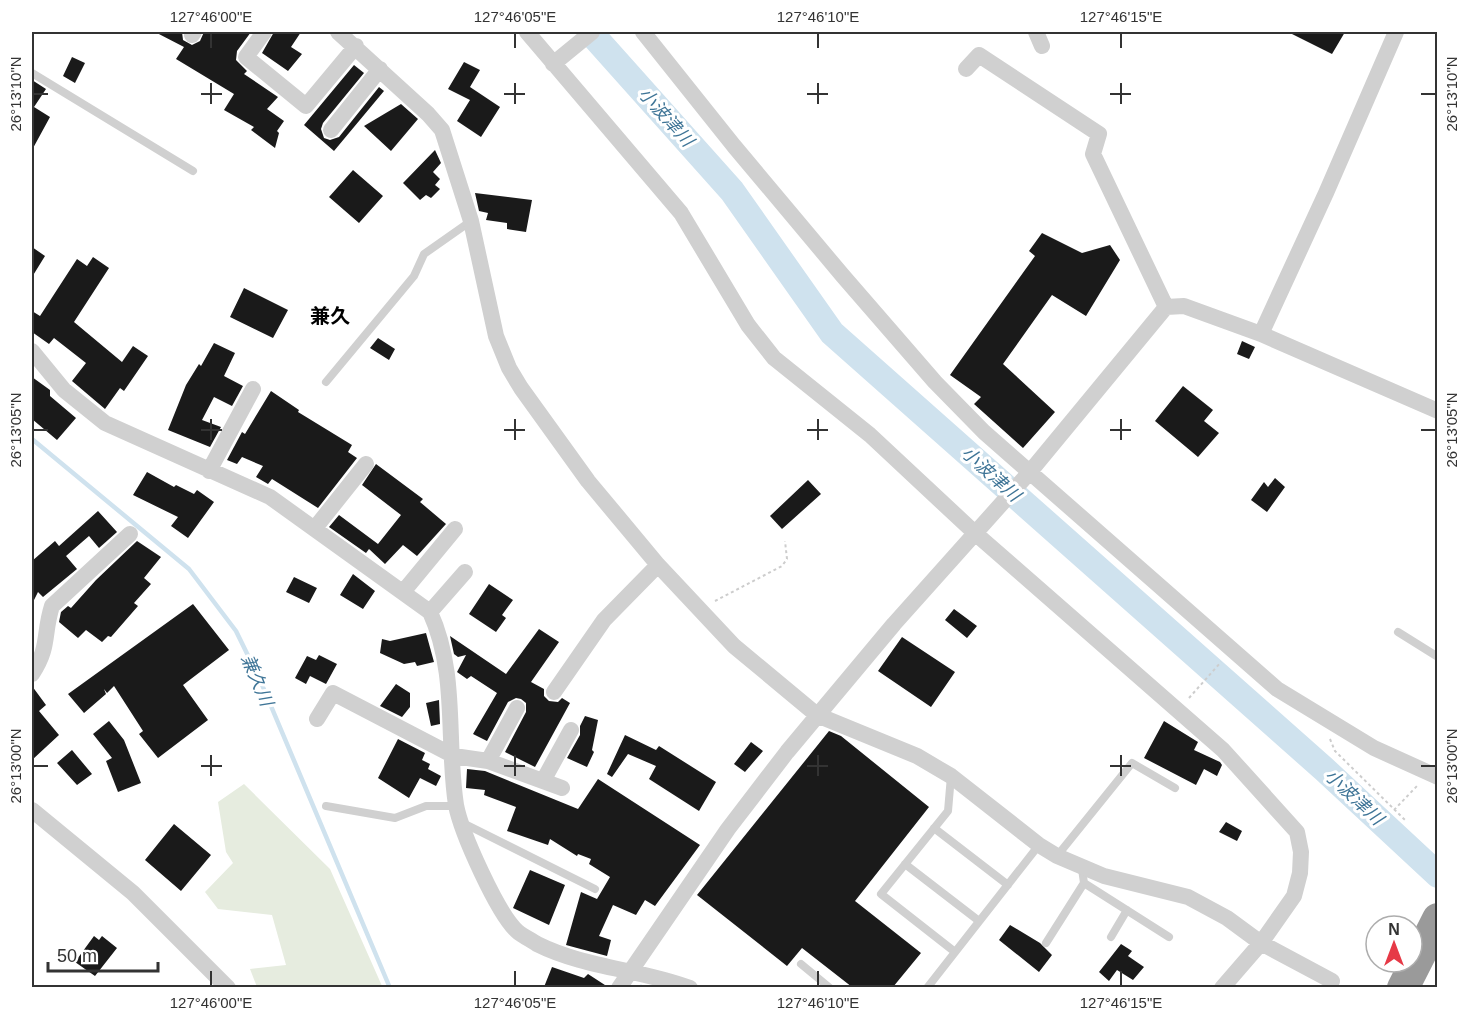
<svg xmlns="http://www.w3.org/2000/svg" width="1469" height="1019" font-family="Arial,'Noto Sans JP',sans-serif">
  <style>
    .green { fill: #e6ecdf }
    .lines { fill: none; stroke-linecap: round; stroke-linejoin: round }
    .stream { stroke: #cfe2ee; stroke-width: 4.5 }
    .river { stroke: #cfe2ee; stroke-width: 26 }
    .building { fill: #1a1a1a }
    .path { stroke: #cdcdcd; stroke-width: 2; stroke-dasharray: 3 3; stroke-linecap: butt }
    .lane { stroke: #d0d0d0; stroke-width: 8 }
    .street { stroke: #d0d0d0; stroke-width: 16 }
    .highway { stroke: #9a9a9a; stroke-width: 32 }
    .ticks { fill: none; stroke: #333; stroke-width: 2 }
    .labels { text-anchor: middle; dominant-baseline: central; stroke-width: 6; stroke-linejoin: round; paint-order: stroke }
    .water-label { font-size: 18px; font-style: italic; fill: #3f7597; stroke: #fff }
    .quarter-label { font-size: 20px; font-weight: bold; fill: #000; stroke: #fff }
    .neatline { fill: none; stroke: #333; stroke-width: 2 }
    .ticks-label { font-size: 15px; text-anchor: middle; fill: #333 }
  </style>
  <rect width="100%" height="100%" fill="#fff"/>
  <path class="green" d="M 244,784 L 330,869 L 382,986 L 257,987 L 250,969 L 286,965 L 272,915 L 218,909 L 205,892 L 233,863 L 226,852 L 218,802 Z"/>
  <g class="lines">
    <path class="stream" d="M 32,439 L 189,569 L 236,631 L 260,680 L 390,988
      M 641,987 L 642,988"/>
    <path class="river" d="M 590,32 L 732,191 L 832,333 L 1324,769 L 1438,875"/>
  </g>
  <path class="building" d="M 155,32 L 182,32 L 183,40 L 192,45 L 200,41 L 204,32 L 251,32 L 237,51 L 236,60 L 247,71 L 244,74 L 278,97 L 267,109 L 284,121 L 277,131 L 279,133 L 275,148 L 251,130 L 254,127 L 224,110 L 234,94 L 176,59 L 184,47 Z
    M 274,32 L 301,32 L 291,47 L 302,54 L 288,71 L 262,53 Z
    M 1288,32 L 1345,32 L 1332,54 Z
    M 72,57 L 85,63 L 75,83 L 63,76 Z
    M 464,62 L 480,70 L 470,87 L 500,107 L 481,137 L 457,121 L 470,100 L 448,89 Z
    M 354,65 L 364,73 L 323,123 L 321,129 L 324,138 L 330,140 L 339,137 L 379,87 L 384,91 L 334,151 L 304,125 Z
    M 32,80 L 46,89 L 34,107 L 50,117 L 32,150 Z
    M 401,104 L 418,119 L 391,151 L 364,126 Z
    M 435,150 L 441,163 L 433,172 L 440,179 L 435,185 L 440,189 L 431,198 L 426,195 L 420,200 L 403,183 Z
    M 353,170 L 383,196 L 359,223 L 329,197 Z
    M 475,193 L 532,200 L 526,232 L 507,229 L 507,223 L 486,220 L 488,213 L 479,211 Z
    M 1042,233 L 1082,253 L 1110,245 L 1120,260 L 1086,316 L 1052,295 L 1003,364 L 1055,412 L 1023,448 L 974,404 L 981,397 L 950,375 L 1035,256 L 1029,251 Z
    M 32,247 L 45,256 L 32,277 Z
    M 93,257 L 109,268 L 74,322 L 122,362 L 133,346 L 148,356 L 124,391 L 120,388 L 105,409 L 72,381 L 86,363 L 54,338 L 49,344 L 32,332 L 32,311 L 40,316 L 77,259 L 87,266 Z
    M 244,288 L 288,310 L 273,338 L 230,317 Z
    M 378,338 L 395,349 L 389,360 L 370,348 Z
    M 1242,341 L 1255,347 L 1249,359 L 1237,354 Z
    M 214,343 L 235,353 L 224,376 L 243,386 L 232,406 L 214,397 L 202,420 L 221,427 L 210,447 L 168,430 L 186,385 L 199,364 L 201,366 Z
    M 32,377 L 50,390 L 50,396 L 76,418 L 57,440 L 32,419 Z
    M 1183,386 L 1213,410 L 1204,421 L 1219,433 L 1198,457 L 1155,421 Z
    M 271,391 L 299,410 L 298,412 L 352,445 L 348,452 L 357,458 L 318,508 L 272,479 L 268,484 L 256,477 L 263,466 L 242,457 L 237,464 L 227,460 L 242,432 L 245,434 Z
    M 376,464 L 423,499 L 420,502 L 446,524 L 417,556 L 403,545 L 385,564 L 369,549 L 366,553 L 329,527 L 339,515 L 378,544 L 401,515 L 362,485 Z
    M 147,472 L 174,487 L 176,485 L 194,494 L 197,490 L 214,502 L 188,538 L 171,526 L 178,517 L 133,495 Z
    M 1275,478 L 1285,487 L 1267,512 L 1251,500 L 1264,482 L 1268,487 Z
    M 808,480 L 821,494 L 782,529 L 770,516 Z
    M 98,511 L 117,532 L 99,548 L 89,536 L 66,556 L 77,569 L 43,597 L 38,592 L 32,604 L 32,561 L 55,541 L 59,546 Z
    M 137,541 L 161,557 L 144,578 L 151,584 L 134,603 L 138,606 L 111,637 L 108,636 L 102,642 L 86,630 L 78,638 L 59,622 L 61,612 L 68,606 L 71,608 L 96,580 Z
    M 353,574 L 375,591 L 363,609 L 340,595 Z
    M 294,577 L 317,588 L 309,603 L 286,592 Z
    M 489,584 L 513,600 L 502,615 L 506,618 L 496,632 L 469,614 Z
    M 193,604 L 229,650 L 183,685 L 208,720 L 158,758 L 139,734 L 143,731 L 114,686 L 107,693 L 104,689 L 106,694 L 84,713 L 68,694 Z
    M 954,609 L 977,626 L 967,638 L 945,620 Z
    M 539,629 L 559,642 L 531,682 L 544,689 L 544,696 L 549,701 L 558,702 L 562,698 L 570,703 L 535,767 L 505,752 L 526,712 L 526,703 L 521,699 L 516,698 L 508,702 L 487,741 L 473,734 L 497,693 L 471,676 L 467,679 L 457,672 L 466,655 L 458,657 L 454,654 L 450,636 L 506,674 Z
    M 426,633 L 434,662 L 417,666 L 415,662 L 404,664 L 380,653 L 382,639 L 390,641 Z
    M 902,637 L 955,672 L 931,707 L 878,671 Z
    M 319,655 L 337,664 L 326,684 L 310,676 L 306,684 L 295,678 L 307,656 L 316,660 Z
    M 396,684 L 410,693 L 410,707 L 402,717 L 380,706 Z
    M 32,686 L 46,705 L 39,711 L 59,735 L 32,760 Z
    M 439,700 L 440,724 L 431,726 L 426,703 Z
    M 585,716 L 598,720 L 592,750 L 594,752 L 587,767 L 567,758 L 580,735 L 580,726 Z
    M 109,721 L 124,740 L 141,783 L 118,792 L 106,761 L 112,758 L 93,734 Z
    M 1164,721 L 1198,742 L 1194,750 L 1220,762 L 1222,765 L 1217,776 L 1204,769 L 1196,785 L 1144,758 Z
    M 829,731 L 841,736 L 929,807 L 855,901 L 921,953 L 893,987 L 852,987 L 802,948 L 787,966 L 697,895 Z
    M 625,735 L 656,750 L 659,746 L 716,782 L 699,811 L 649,779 L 656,766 L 628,754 L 612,777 L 607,774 Z
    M 398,739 L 425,753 L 422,760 L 430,764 L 428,769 L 441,776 L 436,786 L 420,778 L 409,798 L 378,778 Z
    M 751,742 L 763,751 L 745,772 L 734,764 Z
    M 72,750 L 92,774 L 77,785 L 57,763 Z
    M 467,769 L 485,771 L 578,809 L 598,779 L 700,845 L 655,906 L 645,900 L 636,915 L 613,905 L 599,936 L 611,940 L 607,956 L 577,948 L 566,945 L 581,892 L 597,899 L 610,877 L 589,864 L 591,859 L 578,854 L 577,856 L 550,839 L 548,845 L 507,831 L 516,807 L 484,795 L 485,790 L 466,788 Z
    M 1226,822 L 1242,831 L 1237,841 L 1219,832 Z
    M 174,824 L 211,855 L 181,891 L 145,860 Z
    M 530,870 L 565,885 L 549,925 L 513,908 Z
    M 1010,925 L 1040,943 L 1052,955 L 1039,972 L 999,940 Z
    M 94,936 L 99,940 L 102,936 L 117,948 L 95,976 L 75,962 Z
    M 1121,944 L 1132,951 L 1128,956 L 1144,967 L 1133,980 L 1117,970 L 1109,981 L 1099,972 Z
    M 552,967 L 584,978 L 588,974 L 608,987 L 544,987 Z"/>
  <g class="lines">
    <path class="path" d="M 715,601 L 782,566 L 787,559 L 785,541
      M 1189,698 L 1221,662
      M 1330,739 L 1335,751 L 1405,820
      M 1394,810 L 1417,786"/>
    <path class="lane" d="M 32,73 L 193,171
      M 326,382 L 414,276 L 424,254 L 471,221
      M 1398,632 L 1438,657
      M 951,776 L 948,811 L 881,894 L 955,952
      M 326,806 L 395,818 L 426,806 L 456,806
      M 463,823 L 595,889
      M 934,828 L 1008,885
      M 1057,856 L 1132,763 L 1175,788
      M 905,864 L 979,921
      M 1082,869 L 1084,883 L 1169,937
      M 1111,937 L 1127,910
      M 1046,943 L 1084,883
      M 801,964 L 830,988
      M 927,988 L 1039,845"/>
    <path class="street" d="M 264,32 L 246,57 L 306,106 L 356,46
      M 338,32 L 428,114 L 442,130 L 471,221 L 496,336 L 509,368 L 521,388 L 588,481 L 658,565 L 734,646 L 817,715 L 917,756 L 951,776 L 1039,845 L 1057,856 L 1104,876 L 1188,897 L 1227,918 L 1261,943 L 1332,981
      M 527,32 L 681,213 L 748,325 L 774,358 L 870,435 L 976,534 L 1223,750 L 1297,832 L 1301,852 L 1300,873 L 1294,896 L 1261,943 L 1222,988
      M 643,32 L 734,146 L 843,276 L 935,382 L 984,432 L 1277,689 L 1374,748 L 1438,777
      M 1036,32 L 1042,46
      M 192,35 L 194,32
      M 553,64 L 592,32
      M 966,69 L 979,55 L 1099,134 L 1093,154 L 1166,307
      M 331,130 L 380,69
      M 1261,334 L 1326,193 L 1396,32
      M 32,351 L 64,390 L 105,423 L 270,497 L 430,612 C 458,673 446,740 456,805 C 461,832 498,915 518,932 C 523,936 531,940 537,944 C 585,968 640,969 690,988
      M 209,471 L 253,389
      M 315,528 L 366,464
      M 403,592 L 455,529
      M 430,612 L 465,572
      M 32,674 C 50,647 43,634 52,606 L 130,534
      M 554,692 L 604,620 L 658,565
      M 317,719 L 333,693 L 454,756 L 488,761 L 562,788
      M 488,761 L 517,708
      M 543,781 L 571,730
      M 32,810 L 133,893 L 228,988
      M 619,988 L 728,829 L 787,752 L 894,624 L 1029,473 L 1166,307 L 1184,306 L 1261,334 L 1438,411"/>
    <path class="highway" d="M 1403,988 L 1438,919"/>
  </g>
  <path class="ticks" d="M 211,33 L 211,48M 515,33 L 515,48M 818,33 L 818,48M 1121,33 L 1121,48M 211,83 L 211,104M 515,83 L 515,104M 818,83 L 818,104M 1121,83 L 1121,104M 33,94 L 48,94M 201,94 L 222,94M 504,94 L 525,94M 807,94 L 828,94M 1110,94 L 1131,94M 1421,94 L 1436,94M 211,419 L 211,440M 515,419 L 515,440M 818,419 L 818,440M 1121,419 L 1121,440M 33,430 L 48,430M 201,430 L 222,430M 504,430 L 525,430M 807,430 L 828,430M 1110,430 L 1131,430M 1421,430 L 1436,430M 211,755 L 211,776M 515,755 L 515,776M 818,755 L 818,776M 1121,755 L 1121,776M 33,766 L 48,766M 201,766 L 222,766M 504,766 L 525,766M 807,766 L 828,766M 1110,766 L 1131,766M 1421,766 L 1436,766M 211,971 L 211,986M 515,971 L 515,986M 818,971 L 818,986M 1121,971 L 1121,986"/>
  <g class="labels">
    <g class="water-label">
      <text transform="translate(666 117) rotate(48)">小波津川</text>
      <text transform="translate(991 474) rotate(42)">小波津川</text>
      <text transform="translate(257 680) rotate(67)">兼久川</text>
      <text transform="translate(1354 797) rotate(43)">小波津川</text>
    </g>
    <g class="quarter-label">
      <text x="330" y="316">兼久</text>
    </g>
  </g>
  <rect width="1469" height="1019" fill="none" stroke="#ffffff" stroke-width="66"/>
  <g transform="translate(1394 944)"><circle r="28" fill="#ffffff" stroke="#adadad" stroke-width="1.5"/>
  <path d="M0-4.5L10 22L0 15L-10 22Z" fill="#e63946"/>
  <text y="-9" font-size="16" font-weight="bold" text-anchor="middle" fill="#333333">N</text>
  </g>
  <path d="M48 962v9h110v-9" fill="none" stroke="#333333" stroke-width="3"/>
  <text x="57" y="962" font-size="18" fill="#333333" stroke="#ffffff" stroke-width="4.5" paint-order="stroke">50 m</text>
  <rect x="33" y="33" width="1403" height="953" class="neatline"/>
  <g class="ticks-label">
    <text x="211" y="22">127°46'00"E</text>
    <text x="515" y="22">127°46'05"E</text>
    <text x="818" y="22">127°46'10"E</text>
    <text x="1121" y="22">127°46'15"E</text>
    <text transform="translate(16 94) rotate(-90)" y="5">26°13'10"N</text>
    <text transform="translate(1452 94) rotate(-90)" y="5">26°13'10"N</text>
    <text transform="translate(16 430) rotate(-90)" y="5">26°13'05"N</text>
    <text transform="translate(1452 430) rotate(-90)" y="5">26°13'05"N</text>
    <text transform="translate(16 766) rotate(-90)" y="5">26°13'00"N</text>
    <text transform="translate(1452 766) rotate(-90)" y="5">26°13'00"N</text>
    <text x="211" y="1008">127°46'00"E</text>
    <text x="515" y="1008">127°46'05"E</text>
    <text x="818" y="1008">127°46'10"E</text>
    <text x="1121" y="1008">127°46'15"E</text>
  </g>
</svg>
